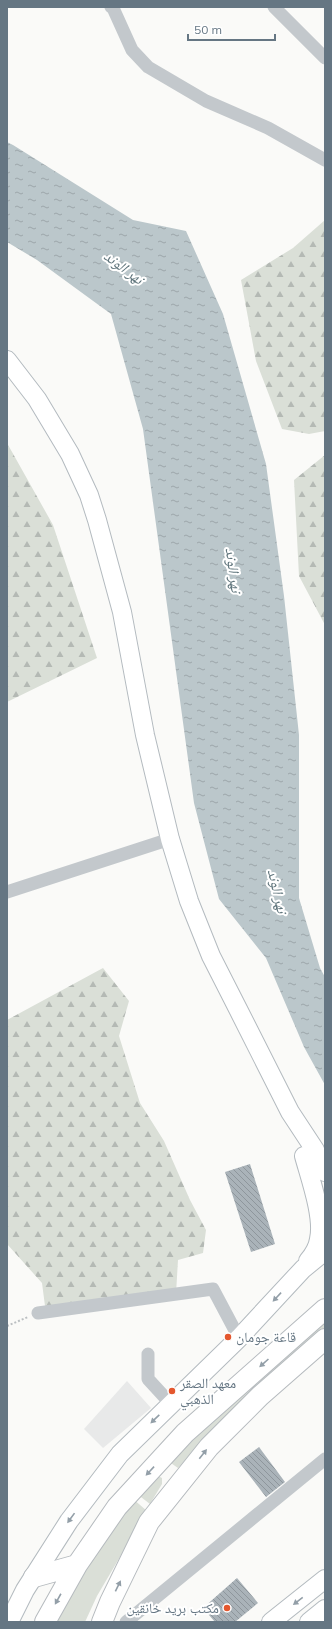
<svg xmlns="http://www.w3.org/2000/svg" width="332" height="1629" font-family="Mulish,'Noto Naskh Arabic',sans-serif">
  <style>
    .built { fill: #e8e9e9 }
    .forest { fill: url(#forest-firs) }
    .park { fill: #dadfd7 }
    .water { fill: url(#water-ripples) }
    .building { fill: url(#building-back-hatch) }
    .lines { fill: none; stroke-linecap: round; stroke-linejoin: round }
    .secondary-casing { stroke: #b3babf; stroke-width: 20 }
    .primary-casing { stroke: #b5babe; stroke-width: 22 }
    .path { stroke: #bbbfc2; stroke-width: 2; stroke-dasharray: 2 2; stroke-linecap: butt }
    .street { stroke: #c3c8cc; stroke-width: 13 }
    .secondary { stroke: #fff; stroke-width: 18 }
    .primary { stroke: #fff; stroke-width: 20 }
    .oneway { fill: #939fa8 }
    .poi-dot { fill: #e4572e; stroke: #fff; stroke-width: 1.5 }
    .labels { text-anchor: middle; dominant-baseline: central; stroke-width: 4; stroke-linejoin: round; paint-order: stroke }
    .poi-label { font-size: 14px; fill: #657683; stroke: #fff; text-anchor: start }
    .water-label { font-size: 15px; font-style: italic; fill: #60757c; stroke: #fff }
  </style>
  <defs>
    <pattern id="forest-firs" width="22" height="20" patternUnits="userSpaceOnUse"><rect width="22" height="20" fill="#dadfd7"/><path d="M5 1l3.5 6h-7zM16 11l3.5 6h-7z" fill="#b4b9b4"/></pattern>
    <pattern id="water-ripples" width="26" height="14" patternUnits="userSpaceOnUse"><rect width="26" height="14" fill="#bbc7cb"/><path d="M2 4q2-2 4 0t4 0M15 11q2-2 4 0t4 0" fill="none" stroke="#9ca6aa"/></pattern>
    <pattern id="building-back-hatch" width="6" height="6" patternUnits="userSpaceOnUse"><rect width="6" height="6" fill="#aab3b9"/><path d="M-1 5l2 2M0 0l6 6M5-1l2 2" fill="none" stroke="#8e969c"/></pattern>
  </defs>
  <rect width="100%" height="100%" fill="#fafaf8"/>
  <path class="built" d="M 127,1381 L 151,1408 L 103,1448 L 84,1429 Z"/>
  <path class="forest" d="M 325,220 L 325,431 L 309,434 L 282,429 L 256,361 L 241,280 L 293,248 Z
    M 7,443 L 53,525 L 97,658 L 7,702 Z
    M 325,455 L 325,625 L 299,576 L 294,480 Z
    M 103,968 L 129,1001 L 119,1036 L 140,1103 L 164,1141 L 190,1200 L 206,1230 L 203,1253 L 178,1260 L 176,1294 L 45,1306 L 42,1283 L 7,1244 L 7,1020 Z"/>
  <path class="park" d="M 325,1318 L 325,1329 L 275,1372 L 178,1468 L 165,1459 Z
    M 158,1476 L 162,1478 L 162,1484 L 150,1504 L 137,1494 Z
    M 132,1498 L 147,1511 L 97,1596 L 85,1622 L 52,1622 Z"/>
  <path class="water" d="M 7,142 L 13,145 L 133,220 L 186,231 L 223,314 L 266,464 L 284,596 L 299,735 L 299,898 L 320,968 L 325,977 L 325,1085 L 304,1047 L 266,958 L 219,899 L 194,803 L 143,429 L 111,314 L 37,260 L 7,242 Z"/>
  <path class="building" d="M 250,1164 L 275,1244 L 251,1252 L 225,1172 Z
    M 259,1447 L 285,1482 L 266,1497 L 239,1462 Z
    M 237,1578 L 258,1603 L 235,1622 L 215,1622 L 203,1608 Z"/>
  <g class="lines">
    <g class="secondary-casing">
      <path id="secondary" d="M 7,360 L 37,399 L 70,454 L 89,495 L 97,520 L 122,612 L 145,735 L 170,839 L 189,901 L 211,956 L 239,1011 L 290,1112 L 315,1150 L 325,1172
        M 304,1156 C 310,1178 324,1217 319,1239 C 318,1247 313,1255 308,1261
        M 9,1622 L 25,1590 L 69,1521 L 120,1454 L 239,1338 L 303,1269 L 325,1251
        M 271,1622 L 325,1579
        M 309,1622 L 325,1609"/>
    </g>
    <g class="primary-casing">
      <path id="primary" d="M 34,1577 L 77,1565
        M 45,1622 L 77,1565 L 117,1507 L 185,1433 L 325,1309
        M 102,1622 L 110,1602 L 149,1522 L 209,1447 L 260,1396 L 325,1339"/>
    </g>
    <path class="path" d="M 7,1326 L 28,1317"/>
    <path class="street" d="M 111,7 L 113,8 L 132,50 L 148,67 L 206,101 L 268,128 L 325,160
      M 274,7 L 325,58
      M 7,892 L 170,839
      M 38,1313 L 213,1289 L 239,1338
      M 148,1354 L 148,1379 L 171,1404
      M 126,1622 L 325,1459"/>
    <use href="#secondary" class="secondary"/>
    <use href="#primary" class="primary"/>
  </g>
  <defs><path id="oneway-solid" d="M-6-.8H1V-3.2L6.5 0L1 3.2V.8H-6Z"/></defs>
  <g class="oneway">
    <use href="#oneway-solid" transform="translate(277 1297) rotate(133)"/>
    <use href="#oneway-solid" transform="translate(264 1363) rotate(138)"/>
    <use href="#oneway-solid" transform="translate(155 1419) rotate(136)"/>
    <use href="#oneway-solid" transform="translate(203 1454) rotate(-52)"/>
    <use href="#oneway-solid" transform="translate(150 1471) rotate(133)"/>
    <use href="#oneway-solid" transform="translate(71 1518) rotate(126)"/>
    <use href="#oneway-solid" transform="translate(118 1586) rotate(-64)"/>
    <use href="#oneway-solid" transform="translate(58 1599) rotate(119)"/>
    <use href="#oneway-solid" transform="translate(298 1601) rotate(142)"/>
  </g>
  <g class="poi-dot">
    <circle cx="228" cy="1337" r="4"/>
    <circle cx="172" cy="1391" r="4"/>
    <circle cx="227" cy="1608" r="4"/>
  </g>
  <g class="labels">
    <g class="poi-label">
      <text x="236" y="1337">قاعة جومان</text>
      <text x="180" y="1383">معهد الصقر<tspan x="180" dy="16">الذهبي</tspan></text>
      <text x="219" y="1608" text-anchor="end">مكتب بريد خانقين</text>
    </g>
    <g class="water-label">
      <text transform="translate(124 267) rotate(37)">نهر الوند</text>
      <text transform="translate(234 570) rotate(82)">نهر الوند</text>
      <text transform="translate(278 891) rotate(77)">نهر الوند</text>
    </g>
  </g>
  <rect width="332" height="1629" fill="none" stroke="#657683" stroke-width="16"/>
  <path d="M188 34v6h87v-6" fill="none" stroke="#657683" stroke-width="2"/>
  <text x="194" y="34" font-size="12" fill="#657683" stroke="#ffffff" stroke-width="3" paint-order="stroke">50 m</text>
</svg>
